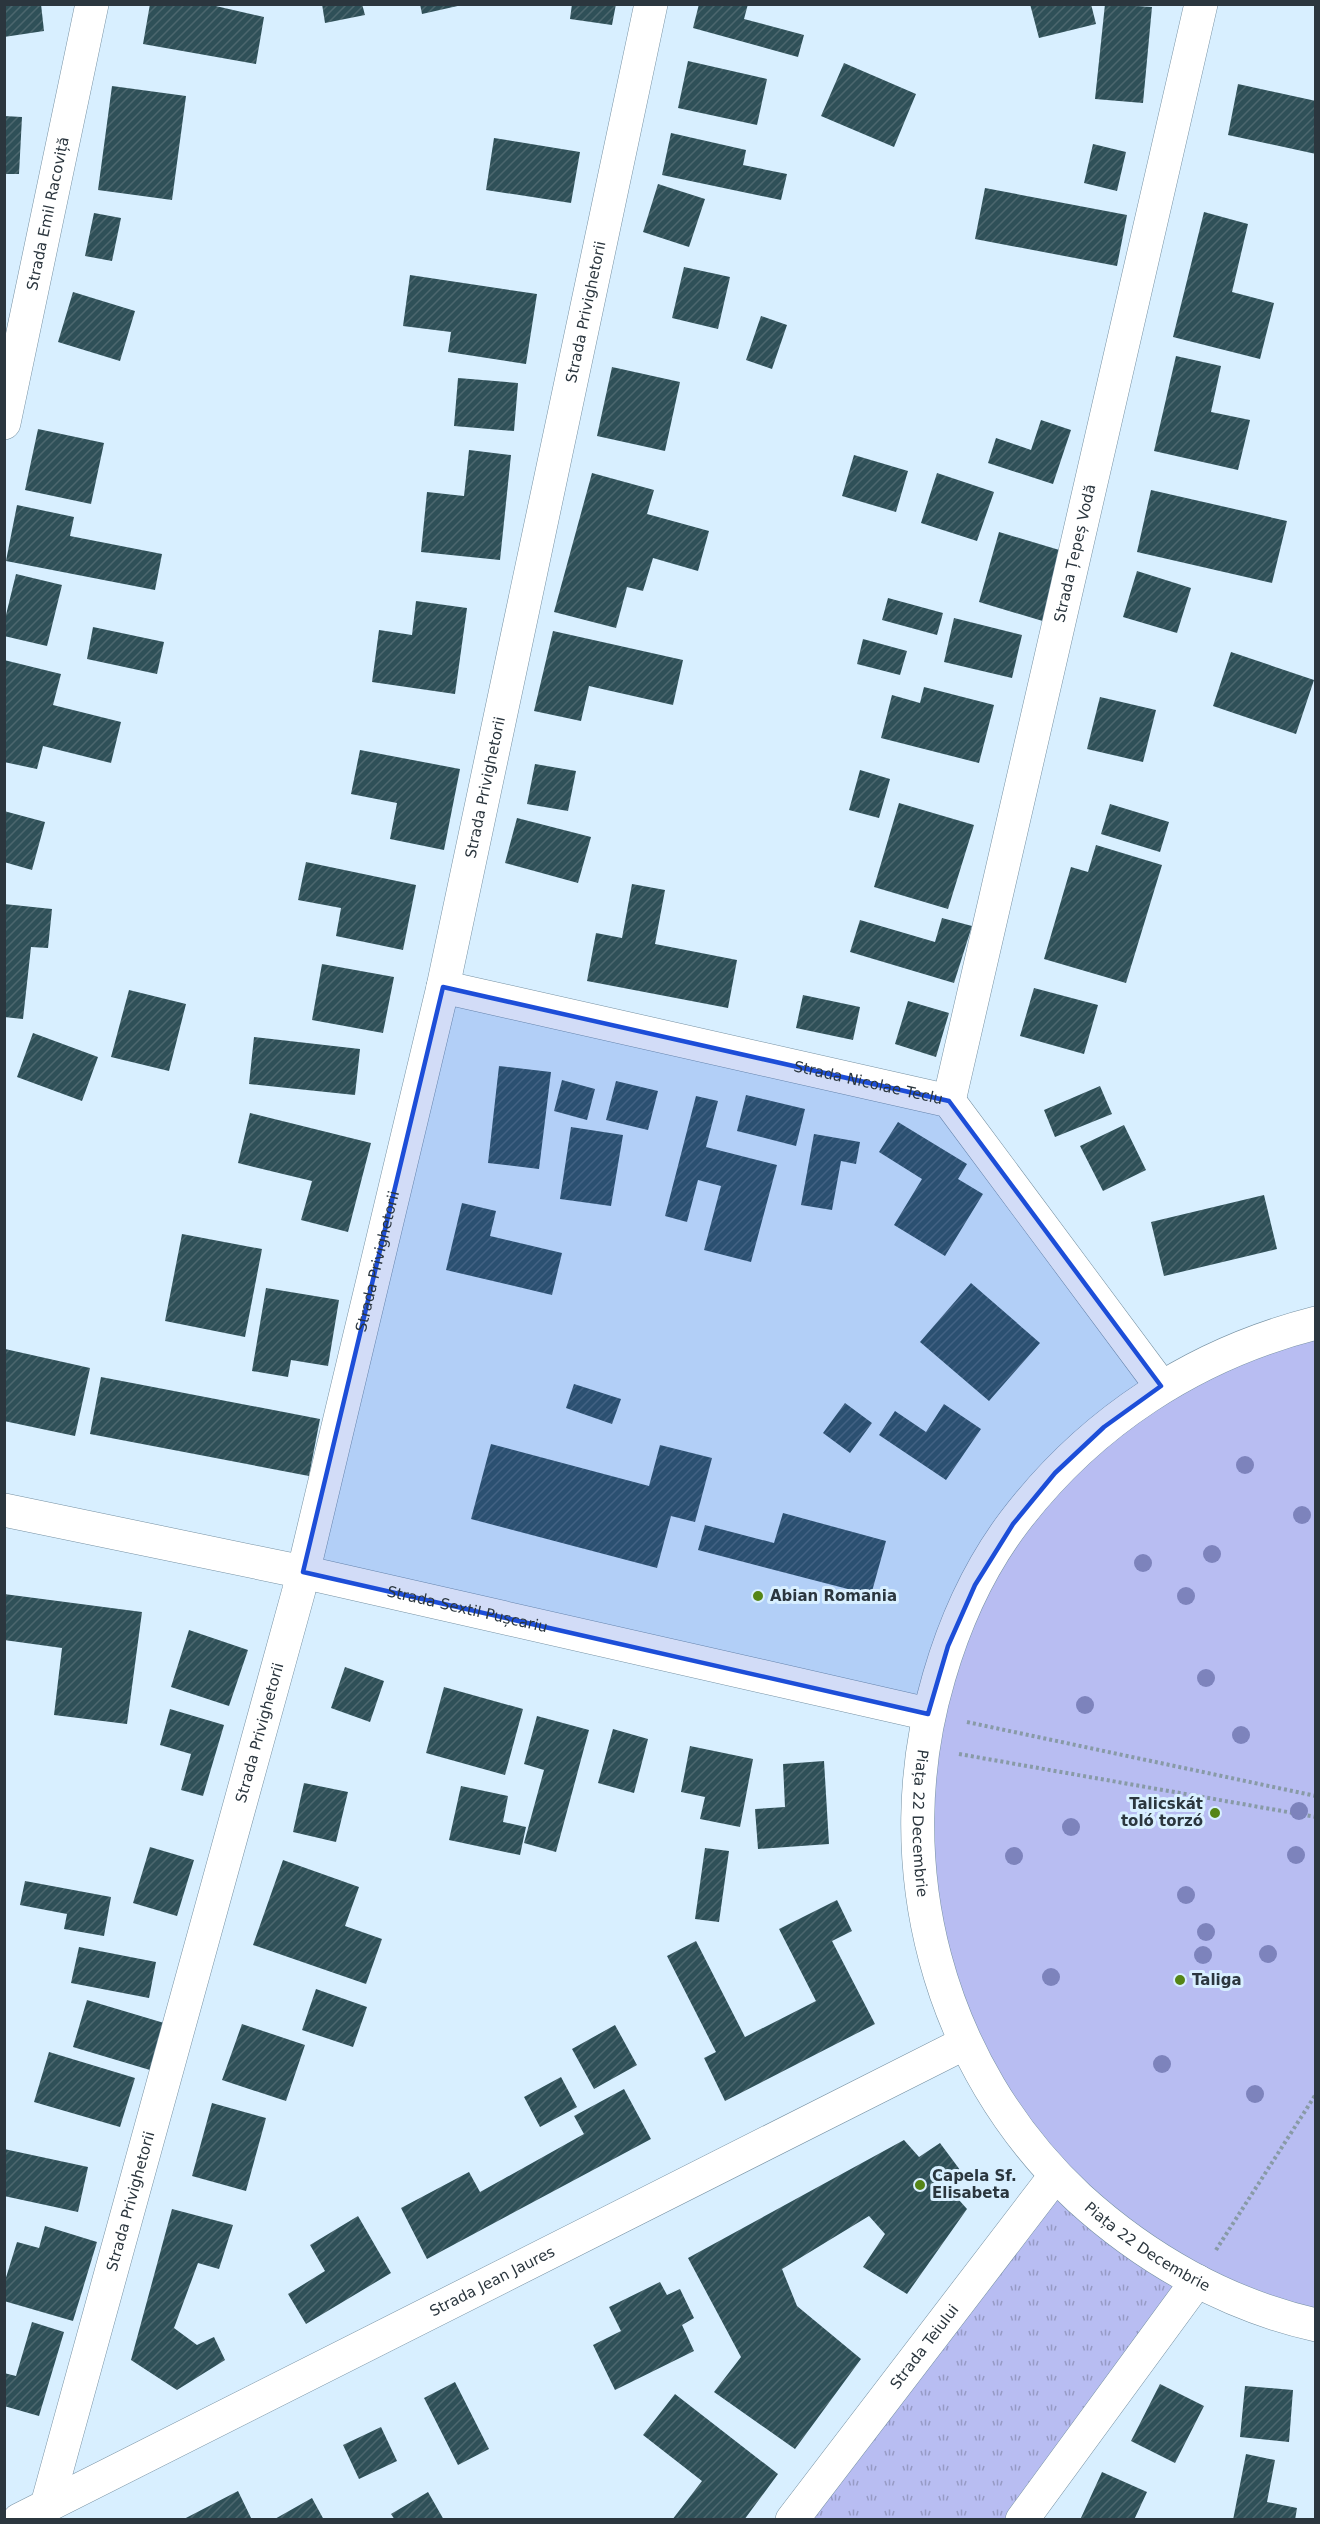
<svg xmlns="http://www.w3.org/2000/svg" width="1320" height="2524" font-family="'DejaVu Sans',sans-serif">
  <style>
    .grass { fill: url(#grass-tufts) }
    .park { fill: #b8bdf2 }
    .building { fill: url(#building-hatch) }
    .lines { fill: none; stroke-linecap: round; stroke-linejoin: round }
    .street-casing { stroke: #7691a3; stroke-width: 34 }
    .secondary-casing { stroke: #7691a3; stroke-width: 34 }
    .path { stroke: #889aa6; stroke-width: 4; stroke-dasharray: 3 3; stroke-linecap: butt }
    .street { stroke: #fff; stroke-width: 33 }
    .secondary { stroke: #fff; stroke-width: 33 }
    .tree { fill: #7d83bc }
    .marked { fill: #1d4ed8; fill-opacity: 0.2; stroke: #1d4ed8; stroke-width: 4.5; stroke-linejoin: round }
    .poi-dot { fill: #558516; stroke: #d8efff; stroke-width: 2 }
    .labels { text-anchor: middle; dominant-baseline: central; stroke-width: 6; stroke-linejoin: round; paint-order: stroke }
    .street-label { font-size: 15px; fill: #2b363e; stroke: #d8efff }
    .poi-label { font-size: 15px; font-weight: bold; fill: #2b363e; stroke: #d8efff; text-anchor: start }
  </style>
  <defs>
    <pattern id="grass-tufts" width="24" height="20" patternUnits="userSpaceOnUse" patternTransform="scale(1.5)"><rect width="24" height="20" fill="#b8bdf2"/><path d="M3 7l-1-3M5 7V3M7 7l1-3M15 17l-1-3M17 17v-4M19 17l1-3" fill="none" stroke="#969ac5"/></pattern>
    <pattern id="building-hatch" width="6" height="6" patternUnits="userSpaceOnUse" patternTransform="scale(1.5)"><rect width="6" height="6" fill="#2f5058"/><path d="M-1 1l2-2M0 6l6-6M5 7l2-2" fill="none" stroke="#4c676e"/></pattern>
  </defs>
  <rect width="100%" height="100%" fill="#d8efff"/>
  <path class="grass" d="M 1055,2176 L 1197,2281 L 1022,2519 L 792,2520 Z"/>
  <path class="park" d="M 1315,1323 L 1315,2325 L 1165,2264 L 988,2087 L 916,1831 L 975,1585 L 1104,1427 Z"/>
  <path class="building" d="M 4,4 L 41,4 L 44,31 L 4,37 Z
    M 150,4 L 207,4 L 264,17 L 256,64 L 143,44 Z
    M 322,4 L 362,4 L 365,15 L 325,23 Z
    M 420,4 L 462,4 L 462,5 L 422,14 Z
    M 572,4 L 616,4 L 612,25 L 570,19 Z
    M 699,4 L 748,4 L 744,19 L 804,35 L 798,57 L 693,28 Z
    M 1030,4 L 1091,4 L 1096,24 L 1039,38 Z
    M 1105,4 L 1152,7 L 1143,103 L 1095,99 Z
    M 688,61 L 767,79 L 757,125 L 678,108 Z
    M 844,63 L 916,94 L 894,147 L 821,116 Z
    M 1238,84 L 1316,101 L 1316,154 L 1228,135 Z
    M 112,86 L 186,96 L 172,200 L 98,190 Z
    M 4,116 L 22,117 L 19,174 L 4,174 Z
    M 671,133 L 746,150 L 743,165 L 787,174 L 781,200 L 662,175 Z
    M 494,138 L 580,152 L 571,203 L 486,190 Z
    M 1093,144 L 1126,152 L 1117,191 L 1084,183 Z
    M 658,184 L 705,199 L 689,247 L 643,232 Z
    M 985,188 L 1127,215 L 1117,266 L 975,239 Z
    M 1204,212 L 1248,224 L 1232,292 L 1274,303 L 1260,359 L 1173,337 Z
    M 94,213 L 121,218 L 112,261 L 85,256 Z
    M 684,267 L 730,277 L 718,329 L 672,318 Z
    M 410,275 L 537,294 L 526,364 L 448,352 L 451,332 L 403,326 Z
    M 73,292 L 135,311 L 120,361 L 58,342 Z
    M 761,316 L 787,325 L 772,369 L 746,360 Z
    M 1176,356 L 1221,366 L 1211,412 L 1250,420 L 1238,470 L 1154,451 Z
    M 612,367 L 680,382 L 665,451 L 597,436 Z
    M 458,378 L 518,383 L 514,431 L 454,426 Z
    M 1041,420 L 1071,430 L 1053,484 L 988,463 L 996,438 L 1031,450 Z
    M 38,429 L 104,443 L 91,504 L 25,490 Z
    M 469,450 L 511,455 L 500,560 L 421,552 L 427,492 L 464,496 Z
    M 854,455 L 908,471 L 896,512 L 842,496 Z
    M 592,473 L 654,490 L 647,514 L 709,531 L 698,571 L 653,558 L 643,591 L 627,587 L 616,628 L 554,612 Z
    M 937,473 L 994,492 L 977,541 L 921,523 Z
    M 1151,490 L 1287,521 L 1272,583 L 1137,552 Z
    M 17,505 L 74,517 L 70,536 L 162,554 L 155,590 L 6,561 Z
    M 999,532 L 1066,552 L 1046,622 L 979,602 Z
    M 1137,571 L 1191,588 L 1177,633 L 1123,617 Z
    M 16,574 L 62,585 L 47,646 L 4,636 L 4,623 Z
    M 888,598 L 943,613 L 937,635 L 882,620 Z
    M 416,601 L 467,608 L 455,694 L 372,682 L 379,630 L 412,635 Z
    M 954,618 L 1022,635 L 1012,678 L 944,662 Z
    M 93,627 L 164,642 L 157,674 L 87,659 Z
    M 553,631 L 683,660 L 673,705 L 589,686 L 581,721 L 534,711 Z
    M 863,639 L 907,651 L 900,675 L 857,664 Z
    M 1231,652 L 1314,680 L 1296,734 L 1213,706 Z
    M 4,660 L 61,674 L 53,705 L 121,722 L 111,763 L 43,746 L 37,769 L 4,762 Z
    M 924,687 L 994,705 L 979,763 L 881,738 L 892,695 L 920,703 Z
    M 1100,697 L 1156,710 L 1143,762 L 1087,749 Z
    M 360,750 L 460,769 L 444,850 L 390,839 L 397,803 L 351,794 Z
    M 535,764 L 576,771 L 568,811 L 527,804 Z
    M 860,770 L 890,779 L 879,818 L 849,810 Z
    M 899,803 L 974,825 L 948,909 L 874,887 Z
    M 1110,804 L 1169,822 L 1160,852 L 1101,834 Z
    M 4,811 L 45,822 L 32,870 L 4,862 Z
    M 517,818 L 591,837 L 578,883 L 505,863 Z
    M 1096,845 L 1162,865 L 1126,983 L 1044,959 L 1071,867 L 1088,872 Z
    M 306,862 L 416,885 L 403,950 L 336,936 L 341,908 L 298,900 Z
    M 632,884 L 665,890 L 655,944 L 737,960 L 728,1008 L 587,981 L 596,933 L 622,938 Z
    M 4,904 L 52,909 L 48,948 L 31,947 L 23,1019 L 4,1017 Z
    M 942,918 L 972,926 L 954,983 L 850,952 L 860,920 L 935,942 Z
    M 322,964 L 394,977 L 383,1033 L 312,1020 Z
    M 1034,988 L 1098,1005 L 1084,1054 L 1020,1036 Z
    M 129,990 L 186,1004 L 169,1071 L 111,1057 Z
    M 803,995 L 860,1007 L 853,1040 L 796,1028 Z
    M 908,1001 L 949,1013 L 936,1057 L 895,1044 Z
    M 33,1033 L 98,1057 L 82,1101 L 17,1077 Z
    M 254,1037 L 360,1049 L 355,1095 L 249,1084 Z
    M 499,1066 L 551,1072 L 539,1169 L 488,1163 Z
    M 562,1080 L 595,1089 L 587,1120 L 554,1111 Z
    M 616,1081 L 658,1091 L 648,1130 L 606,1120 Z
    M 1100,1086 L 1112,1114 L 1055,1137 L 1044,1110 Z
    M 746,1095 L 805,1109 L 796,1146 L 737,1131 Z
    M 696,1096 L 718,1101 L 706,1147 L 777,1165 L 751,1262 L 704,1250 L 721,1186 L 698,1180 L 687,1222 L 665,1216 Z
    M 250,1113 L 371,1143 L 348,1232 L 301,1220 L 312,1181 L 238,1163 Z
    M 898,1122 L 967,1164 L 958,1179 L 983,1194 L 945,1256 L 894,1225 L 922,1179 L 879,1152 Z
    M 1124,1125 L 1146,1170 L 1103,1191 L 1080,1146 Z
    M 571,1127 L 623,1135 L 611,1206 L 560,1199 Z
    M 814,1134 L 860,1142 L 856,1164 L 841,1161 L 832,1210 L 801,1205 Z
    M 1264,1195 L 1277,1249 L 1164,1276 L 1151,1222 Z
    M 462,1203 L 496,1211 L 490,1236 L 562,1253 L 552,1295 L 446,1270 Z
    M 182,1234 L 262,1249 L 245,1337 L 165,1321 Z
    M 971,1283 L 1040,1343 L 989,1401 L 920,1342 Z
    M 266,1288 L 339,1300 L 328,1366 L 291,1360 L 288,1377 L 252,1371 Z
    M 5,1349 L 90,1368 L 75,1436 L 4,1421 Z
    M 101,1377 L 320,1419 L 309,1476 L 90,1434 Z
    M 574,1384 L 621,1399 L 612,1424 L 566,1408 Z
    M 845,1403 L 872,1423 L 850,1453 L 823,1433 Z
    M 944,1404 L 981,1429 L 946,1480 L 879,1435 L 895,1411 L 926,1432 Z
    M 491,1444 L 649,1486 L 660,1445 L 712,1458 L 695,1522 L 671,1516 L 657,1568 L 471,1519 Z
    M 783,1513 L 886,1541 L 871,1595 L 698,1550 L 705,1525 L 774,1543 Z
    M 4,1594 L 142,1612 L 127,1724 L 54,1715 L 62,1648 L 4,1640 Z
    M 189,1630 L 248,1650 L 229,1706 L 171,1687 Z
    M 345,1667 L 384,1681 L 370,1722 L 331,1708 Z
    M 444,1687 L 523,1709 L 505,1775 L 426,1753 Z
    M 170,1709 L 224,1725 L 203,1796 L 181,1790 L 191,1754 L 160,1745 Z
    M 537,1716 L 589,1730 L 556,1852 L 524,1843 L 544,1770 L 524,1764 Z
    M 613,1729 L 648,1739 L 634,1793 L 598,1783 Z
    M 690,1746 L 753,1759 L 740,1827 L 700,1819 L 705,1797 L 681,1792 Z
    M 824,1761 L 829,1844 L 758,1849 L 755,1809 L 785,1807 L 783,1764 Z
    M 304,1783 L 348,1792 L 336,1842 L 293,1832 Z
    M 461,1786 L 508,1796 L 503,1822 L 526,1827 L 520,1855 L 449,1840 Z
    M 150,1847 L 194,1860 L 177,1916 L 133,1903 Z
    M 705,1848 L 729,1851 L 719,1922 L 695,1919 Z
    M 283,1860 L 359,1887 L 345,1926 L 382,1939 L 366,1984 L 253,1945 Z
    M 25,1881 L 111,1897 L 104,1936 L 64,1929 L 67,1914 L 20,1905 Z
    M 837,1900 L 852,1931 L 832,1941 L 875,2024 L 725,2101 L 704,2058 L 716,2052 L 667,1956 L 696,1941 L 745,2037 L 816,2001 L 779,1929 Z
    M 79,1947 L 156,1962 L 149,1998 L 71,1983 Z
    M 316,1989 L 367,2007 L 353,2047 L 302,2030 Z
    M 87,2000 L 164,2023 L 150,2070 L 73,2047 Z
    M 242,2024 L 305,2045 L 286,2101 L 222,2080 Z
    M 615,2025 L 637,2065 L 594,2089 L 572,2049 Z
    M 49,2052 L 135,2078 L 120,2127 L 34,2102 Z
    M 561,2077 L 577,2107 L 540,2127 L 524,2097 Z
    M 624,2089 L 651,2139 L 427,2259 L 401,2208 L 469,2172 L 480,2192 L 584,2134 L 574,2116 Z
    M 212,2103 L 266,2118 L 246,2191 L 192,2176 Z
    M 904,2140 L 919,2157 L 940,2143 L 966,2178 L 951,2191 L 967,2209 L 907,2294 L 863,2267 L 885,2234 L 869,2216 L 782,2269 L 797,2306 L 861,2359 L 795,2449 L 714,2392 L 741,2357 L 688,2258 Z
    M 4,2149 L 88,2167 L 78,2212 L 4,2196 Z
    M 172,2209 L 233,2225 L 219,2269 L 198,2263 L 174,2328 L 197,2345 L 214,2337 L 225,2360 L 177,2390 L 131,2360 Z
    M 358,2216 L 391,2273 L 306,2324 L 288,2294 L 325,2271 L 310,2245 Z
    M 45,2226 L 97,2242 L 73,2321 L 4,2301 L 4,2284 L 17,2242 L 39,2248 Z
    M 660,2282 L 667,2295 L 680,2289 L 694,2318 L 682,2325 L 694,2351 L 615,2390 L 593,2345 L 621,2331 L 609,2307 Z
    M 32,2322 L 64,2332 L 39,2416 L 4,2406 L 4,2373 L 16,2376 Z
    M 455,2382 L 489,2449 L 458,2465 L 424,2398 Z
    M 1160,2384 L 1204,2406 L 1175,2463 L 1131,2441 Z
    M 1245,2386 L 1293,2390 L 1289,2442 L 1240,2437 Z
    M 675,2394 L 778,2474 L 744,2520 L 672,2520 L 702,2481 L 643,2435 Z
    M 381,2427 L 397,2461 L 359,2479 L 343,2445 Z
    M 1246,2454 L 1275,2460 L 1267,2502 L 1297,2508 L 1295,2520 L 1233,2520 Z
    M 1102,2472 L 1147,2492 L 1134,2520 L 1080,2520 Z
    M 238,2491 L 252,2520 L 182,2520 Z
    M 428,2492 L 444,2520 L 395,2520 L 391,2514 Z
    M 312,2498 L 324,2520 L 273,2520 Z"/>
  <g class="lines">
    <g class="street-casing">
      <g id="street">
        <path id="s1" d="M 4,423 L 92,4"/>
        <path id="s2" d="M 443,987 L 949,1101 L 1161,1386"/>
        <path id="s3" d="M 949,1101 L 1201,4"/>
        <path id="s4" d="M 47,2505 L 299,1590 L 443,987 L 651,4"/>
        <path id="s5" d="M 19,2520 L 965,2043"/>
        <path id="s6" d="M 792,2520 L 1055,2176"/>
        <path d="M 1022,2520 L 1197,2281"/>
      </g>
    </g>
    <g class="secondary-casing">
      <g id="secondary">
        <path id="s7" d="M 1316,1323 C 1194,1354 1090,1422 1014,1522 C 980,1567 955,1622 939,1677 C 884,1863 937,2066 1079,2198 C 1146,2259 1227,2305 1316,2325"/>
        <path id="s8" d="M 4,1510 L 303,1572 L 928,1714"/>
      </g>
    </g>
    <path class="path" d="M 967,1722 L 1316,1796
      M 959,1754 L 1316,1817
      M 1216,2250 L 1316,2094"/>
    <use href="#street" class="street"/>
    <use href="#secondary" class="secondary"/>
  </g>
  <g class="tree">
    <circle cx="1245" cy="1465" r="9"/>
    <circle cx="1302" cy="1515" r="9"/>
    <circle cx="1212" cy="1554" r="9"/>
    <circle cx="1143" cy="1563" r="9"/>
    <circle cx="1186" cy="1596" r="9"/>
    <circle cx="1206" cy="1678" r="9"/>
    <circle cx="1085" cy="1705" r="9"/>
    <circle cx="1241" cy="1735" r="9"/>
    <circle cx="1299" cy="1811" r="9"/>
    <circle cx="1071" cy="1827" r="9"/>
    <circle cx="1296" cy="1855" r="9"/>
    <circle cx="1014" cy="1856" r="9"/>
    <circle cx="1186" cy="1895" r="9"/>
    <circle cx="1206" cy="1932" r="9"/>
    <circle cx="1268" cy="1954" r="9"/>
    <circle cx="1203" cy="1955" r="9"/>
    <circle cx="1051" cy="1977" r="9"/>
    <circle cx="1162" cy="2064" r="9"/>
    <circle cx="1255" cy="2094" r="9"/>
  </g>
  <path class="marked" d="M 443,987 L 949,1101 L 1161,1386 L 1104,1427 L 1055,1473 L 1013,1524 L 975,1585 L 948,1646 L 928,1714 L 303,1572 Z"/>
  <g class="poi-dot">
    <circle cx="758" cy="1596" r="6"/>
    <circle cx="1215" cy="1813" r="6"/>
    <circle cx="1180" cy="1980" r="6"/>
    <circle cx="920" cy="2185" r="6"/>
  </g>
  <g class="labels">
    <g class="street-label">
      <text stroke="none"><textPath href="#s1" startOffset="214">Strada Emil Racoviță</textPath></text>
      <text stroke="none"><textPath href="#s4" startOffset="2259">Strada Privighetorii</textPath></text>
      <text stroke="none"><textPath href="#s3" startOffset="562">Strada Țepeș Vodă</textPath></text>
      <text stroke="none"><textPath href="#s4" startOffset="1773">Strada Privighetorii</textPath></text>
      <text stroke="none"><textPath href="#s2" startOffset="436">Strada Nicolae Teclu</textPath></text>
      <text stroke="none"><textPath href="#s4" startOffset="1287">Strada Privighetorii</textPath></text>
      <text stroke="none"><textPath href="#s8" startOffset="474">Strada Sextil Pușcariu</textPath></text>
      <text stroke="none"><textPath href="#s4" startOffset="801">Strada Privighetorii</textPath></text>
      <text stroke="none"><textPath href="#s7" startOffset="690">Piața 22 Decembrie</textPath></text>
      <text stroke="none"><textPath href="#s4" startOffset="315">Strada Privighetorii</textPath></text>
      <text stroke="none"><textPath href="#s7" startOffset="1194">Piața 22 Decembrie</textPath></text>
      <text stroke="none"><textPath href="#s5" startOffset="530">Strada Jean Jaures</textPath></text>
      <text stroke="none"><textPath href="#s6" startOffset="218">Strada Teiului</textPath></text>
    </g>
    <g class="poi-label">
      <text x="770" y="1596">Abian Romania</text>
      <text x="1203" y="1804" text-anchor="end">Talicskát<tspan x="1203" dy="17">toló torzó</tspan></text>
      <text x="1192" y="1980">Taliga</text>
      <text x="932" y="2176">Capela Sf.<tspan x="932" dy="17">Elisabeta</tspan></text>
    </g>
  </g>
  <rect width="1320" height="2524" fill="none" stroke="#2b363e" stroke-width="12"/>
</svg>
